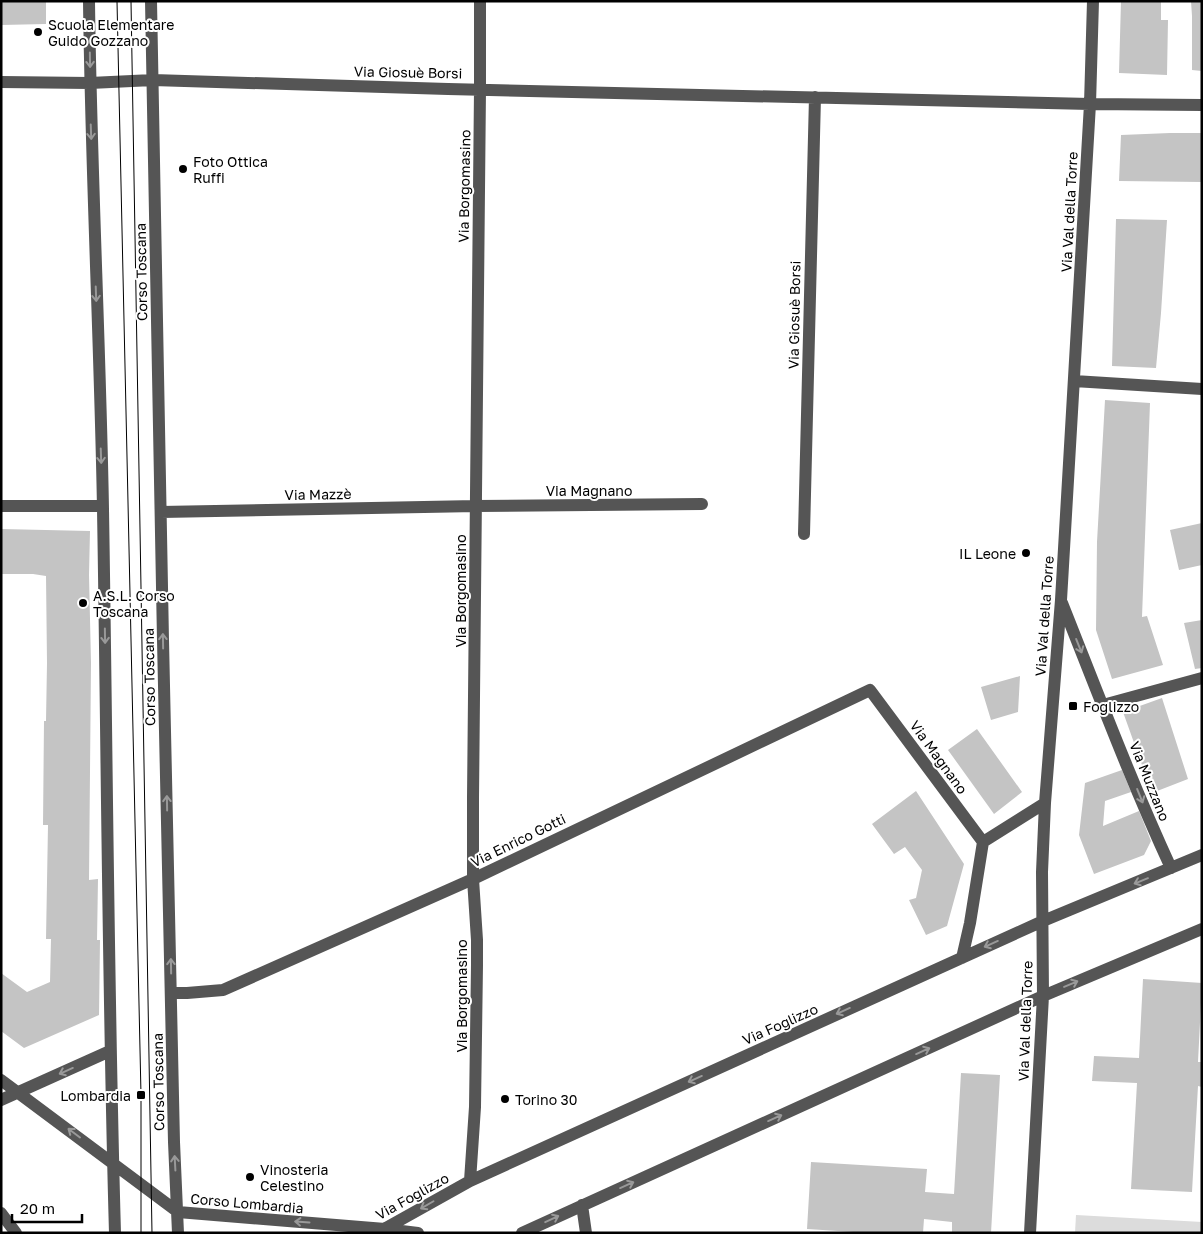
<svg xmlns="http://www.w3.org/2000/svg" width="1203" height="1234" font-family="'Golos Text',sans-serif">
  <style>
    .green { fill: #dcdcdc }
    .building { fill: #c4c4c4 }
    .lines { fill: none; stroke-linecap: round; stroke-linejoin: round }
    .minor { stroke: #555; stroke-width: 12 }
    .tram { stroke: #000; stroke-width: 1 }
    .oneway { stroke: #999 }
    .poi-dot { fill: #000; stroke: #fff; stroke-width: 2 }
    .labels { text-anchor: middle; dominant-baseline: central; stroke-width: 4; stroke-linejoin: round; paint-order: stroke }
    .poi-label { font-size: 14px; fill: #000; stroke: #fff; text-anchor: start }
    .street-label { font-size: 14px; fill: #000; stroke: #fff }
  </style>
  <rect width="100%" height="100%" fill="#fff"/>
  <path class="green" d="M 1076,1215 L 1202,1222 L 1202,1233 L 1075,1233 Z"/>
  <path class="building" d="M 1,1 L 46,1 L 46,24 L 1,25 Z
    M 1121,1 L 1161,1 L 1161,20 L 1168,20 L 1167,75 L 1119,73 Z
    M 1191,1 L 1202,1 L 1202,71 L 1192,70 L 1192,16 Z
    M 1170,133 L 1202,133 L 1202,182 L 1119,181 L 1121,135 Z
    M 1116,219 L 1167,220 L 1161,313 L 1156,368 L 1112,366 Z
    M 1105,400 L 1150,403 L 1142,617 L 1147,616 L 1163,665 L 1112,679 L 1096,630 L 1097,542 Z
    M 1202,523 L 1202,565 L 1179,570 L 1170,530 Z
    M 1,529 L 90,531 L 89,575 L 91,663 L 89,880 L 98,879 L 97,940 L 100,940 L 99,1015 L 24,1048 L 1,1031 L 1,973 L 27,992 L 50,982 L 51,939 L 46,939 L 48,825 L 43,825 L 44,721 L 46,721 L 47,663 L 46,576 L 33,574 L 1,574 Z
    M 1202,620 L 1202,668 L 1195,669 L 1184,623 Z
    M 1020,676 L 1018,712 L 991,720 L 981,687 Z
    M 1162,698 L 1188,779 L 1152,793 L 1123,712 Z
    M 977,729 L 1022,792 L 994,814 L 948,750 Z
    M 1122,770 L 1131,792 L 1105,801 L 1103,826 L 1139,811 L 1151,841 L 1144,855 L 1094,874 L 1079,835 L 1085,783 Z
    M 916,791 L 964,864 L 947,926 L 926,935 L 909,900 L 916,898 L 922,870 L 905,847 L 894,854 L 872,824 Z
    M 1143,979 L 1202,983 L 1198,1062 L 1202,1062 L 1202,1087 L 1198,1086 L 1192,1192 L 1131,1189 L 1137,1083 L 1092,1081 L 1094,1056 L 1139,1058 Z
    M 961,1073 L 1000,1075 L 991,1233 L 952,1233 L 952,1222 L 924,1219 L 923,1233 L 869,1233 L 807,1229 L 811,1162 L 927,1169 L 925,1192 L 954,1194 Z"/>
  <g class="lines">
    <path class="minor" d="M 89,1 C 91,170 100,339 103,509 C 107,750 108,991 115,1233
      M 151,1 L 163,640 L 174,1142 L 178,1233
      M 1,82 L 90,83 L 153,80 L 448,89 L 1090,104 L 1202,105
      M 1074,381 L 1202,389
      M 1,506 L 103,506
      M 161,512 L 476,506 L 702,504
      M 804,534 L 815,97
      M 1062,603 C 1097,691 1131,781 1171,868
      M 1103,705 L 1202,678
      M 983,842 L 1045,803
      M 171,993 L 187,993 L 223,990 L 473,879 L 870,690 L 983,842 L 970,923 L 962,958
      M 1,1080 L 178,1212 L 385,1229 L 418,1233
      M 1,1100 L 110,1051
      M 470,1181 L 475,1107 L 477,965 L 477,940 L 473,879 L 473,798 L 480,89 L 480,1
      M 582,1205 L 586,1233
      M 1,1213 L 16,1233
      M 377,1233 L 470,1181 L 1043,921 L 1202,855
      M 522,1233 L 1043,996 L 1202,929
      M 1030,1233 L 1043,996 L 1042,872 L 1045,803 L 1061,600 L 1090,104 L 1093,1"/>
    <path class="tram" d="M 117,1 L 141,1095 L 141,1233
      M 131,1 L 152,1233"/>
  </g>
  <defs><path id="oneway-shaft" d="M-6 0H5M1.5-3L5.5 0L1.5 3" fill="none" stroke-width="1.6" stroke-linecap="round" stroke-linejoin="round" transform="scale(1.25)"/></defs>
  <g class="oneway">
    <use href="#oneway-shaft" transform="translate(90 60) rotate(89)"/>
    <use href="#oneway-shaft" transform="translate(91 132) rotate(88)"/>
    <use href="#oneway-shaft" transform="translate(96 294) rotate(88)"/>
    <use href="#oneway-shaft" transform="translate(101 456) rotate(88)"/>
    <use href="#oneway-shaft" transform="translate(105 636) rotate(89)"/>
    <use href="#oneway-shaft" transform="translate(163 641) rotate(-91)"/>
    <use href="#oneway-shaft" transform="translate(1079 646) rotate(68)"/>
    <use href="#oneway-shaft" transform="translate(1140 796) rotate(68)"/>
    <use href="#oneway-shaft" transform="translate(167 803) rotate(-91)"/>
    <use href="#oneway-shaft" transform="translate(1141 881) rotate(158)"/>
    <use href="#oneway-shaft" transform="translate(991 944) rotate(156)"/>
    <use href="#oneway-shaft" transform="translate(171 966) rotate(-91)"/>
    <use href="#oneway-shaft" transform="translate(1071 984) rotate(-23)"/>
    <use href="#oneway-shaft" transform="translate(843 1011) rotate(156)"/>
    <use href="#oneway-shaft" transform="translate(923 1051) rotate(-24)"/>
    <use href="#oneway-shaft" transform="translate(66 1071) rotate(156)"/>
    <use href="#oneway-shaft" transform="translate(695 1079) rotate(156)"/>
    <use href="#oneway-shaft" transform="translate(775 1118) rotate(-24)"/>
    <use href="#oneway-shaft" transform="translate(74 1133) rotate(-143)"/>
    <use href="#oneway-shaft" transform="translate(175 1163) rotate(-93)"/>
    <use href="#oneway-shaft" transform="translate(627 1185) rotate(-24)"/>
    <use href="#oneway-shaft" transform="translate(427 1205) rotate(150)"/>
    <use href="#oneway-shaft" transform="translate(552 1219) rotate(-25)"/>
    <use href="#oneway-shaft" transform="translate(302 1222) rotate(-176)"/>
  </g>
  <g class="poi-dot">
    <circle cx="38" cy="32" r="5"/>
    <circle cx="183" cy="169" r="5"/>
    <circle cx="1026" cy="553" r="5"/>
    <circle cx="83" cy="603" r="5"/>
    <rect x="1068" y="701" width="10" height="10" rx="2.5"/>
    <rect x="136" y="1090" width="10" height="10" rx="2.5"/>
    <circle cx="505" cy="1099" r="5"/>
    <circle cx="250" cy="1177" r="5"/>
  </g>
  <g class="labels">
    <g class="poi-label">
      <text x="48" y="24">Scuola Elementare<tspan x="48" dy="16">Guido Gozzano</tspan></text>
      <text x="193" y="161">Foto Ottica<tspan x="193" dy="16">Ruffi</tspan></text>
      <text x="1016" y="553" text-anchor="end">IL Leone</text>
      <text x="93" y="595">A.S.L. Corso<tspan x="93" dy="16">Toscana</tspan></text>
      <text x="1083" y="706">Foglizzo</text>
      <text x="131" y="1095" text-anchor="end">Lombardia</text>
      <text x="515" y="1099">Torino 30</text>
      <text x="260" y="1169">Vinosteria<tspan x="260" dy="16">Celestino</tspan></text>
    </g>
    <g class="street-label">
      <text transform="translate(408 72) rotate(1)">Via Giosuè Borsi</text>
      <text transform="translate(464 186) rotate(-89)">Via Borgomasino</text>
      <text transform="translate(1069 212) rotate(-87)">Via Val della Torre</text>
      <text transform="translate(141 272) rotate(-91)">Corso Toscana</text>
      <text transform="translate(794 315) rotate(-89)">Via Giosuè Borsi</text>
      <text x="589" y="490">Via Magnano</text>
      <text transform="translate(318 494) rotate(-1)">Via Mazzè</text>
      <text transform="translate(460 591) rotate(-90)">Via Borgomasino</text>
      <text transform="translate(1044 616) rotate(-86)">Via Val della Torre</text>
      <text transform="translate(149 677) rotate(-91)">Corso Toscana</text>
      <text transform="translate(939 757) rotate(54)">Via Magnano</text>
      <text transform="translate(1150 781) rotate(68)">Via Muzzano</text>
      <text transform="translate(518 840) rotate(-26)">Via Enrico Gotti</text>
      <text transform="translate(461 996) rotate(-90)">Via Borgomasino</text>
      <text transform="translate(1025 1021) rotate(-88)">Via Val della Torre</text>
      <text transform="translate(780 1024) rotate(-24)">Via Foglizzo</text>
      <text transform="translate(158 1082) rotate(-91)">Corso Toscana</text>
      <text transform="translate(412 1196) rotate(-29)">Via Foglizzo</text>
      <text transform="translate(247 1203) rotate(5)">Corso Lombardia</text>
    </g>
  </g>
  <rect width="1203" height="1234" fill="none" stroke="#000000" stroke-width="5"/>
  <path d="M12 1214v8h70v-8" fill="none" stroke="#000000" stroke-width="2.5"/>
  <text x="20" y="1214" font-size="15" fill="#000000" stroke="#ffffff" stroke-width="4" paint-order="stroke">20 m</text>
</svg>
